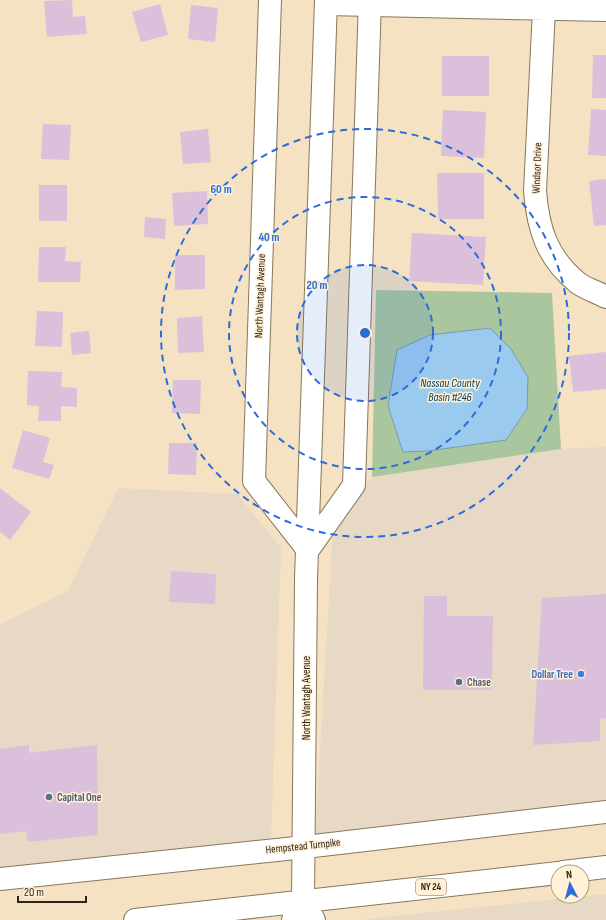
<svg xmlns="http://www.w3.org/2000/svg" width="606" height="920" font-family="'Sofia Sans Condensed',sans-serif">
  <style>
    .commercial { fill: #e8d8c6 }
    .green { fill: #a9c69e }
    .water { fill: #9acbef; stroke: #799aaf }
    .building { fill: #dbc0db }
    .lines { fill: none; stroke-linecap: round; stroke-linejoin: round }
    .minor-casing { stroke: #88775a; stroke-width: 24 }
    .major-casing { stroke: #88775a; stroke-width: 24 }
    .minor { stroke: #fff; stroke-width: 22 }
    .major { stroke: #fff; stroke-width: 22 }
    .ring { fill: none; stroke: #2a6dda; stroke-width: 2; stroke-dasharray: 7 5 }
    .shop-dot { fill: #3f7fe0; stroke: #fff0d6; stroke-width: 1.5 }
    .service-dot { fill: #5c6f8a; stroke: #fff0d6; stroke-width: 1.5 }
    .labels { text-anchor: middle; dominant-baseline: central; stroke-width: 3; stroke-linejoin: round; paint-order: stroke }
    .shield { fill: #fff0d6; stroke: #6c6353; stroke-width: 1 }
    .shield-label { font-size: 10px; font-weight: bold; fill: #2d271b }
    .street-label { font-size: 11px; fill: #2d271b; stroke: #fff0d6 }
    .shop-label { font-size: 11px; font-weight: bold; fill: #366cbe; stroke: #fff0d6; text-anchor: end }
    .service-label { font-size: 11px; font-weight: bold; fill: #4e5e75; stroke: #fff0d6; text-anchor: start }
    .water-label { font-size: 12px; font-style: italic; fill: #003f61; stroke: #fff0d6 }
    .centre { fill: #2a6dda; stroke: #fff0d6; stroke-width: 2 }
    .ring-label { font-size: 12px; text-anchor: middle; font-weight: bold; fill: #2a6dda; stroke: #fff0d6; stroke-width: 3; stroke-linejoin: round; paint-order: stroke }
  </style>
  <rect width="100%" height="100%" fill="#f5e2c2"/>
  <path class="commercial" d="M 606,447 L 606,803 L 315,835 L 333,530 L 372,477 L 561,449 Z
    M 118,488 L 237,494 L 281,548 L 271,840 L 0,871 L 0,624 L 68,591 Z
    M 606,894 L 606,920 L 364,920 L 365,919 Z"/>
  <path class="green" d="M 376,290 L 552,293 L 561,449 L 372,477 Z"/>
  <path class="water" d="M 490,328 L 511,349 L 528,377 L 527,409 L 506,440 L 428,451 L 403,452 L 388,406 L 397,350 L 430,335 Z"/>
  <path class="building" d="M 72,0 L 73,17 L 85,16 L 87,34 L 47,37 L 44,1 Z
    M 160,4 L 168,35 L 141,42 L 132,12 Z
    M 191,5 L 218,8 L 215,42 L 188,39 Z
    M 593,55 L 606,55 L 606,98 L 592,98 Z
    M 442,56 L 489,56 L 489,96 L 442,96 Z
    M 591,109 L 606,110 L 606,156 L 588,155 Z
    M 443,110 L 486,112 L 484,158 L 441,156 Z
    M 43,124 L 71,125 L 69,160 L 41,159 Z
    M 208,129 L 211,162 L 183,164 L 180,132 Z
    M 437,173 L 484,173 L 484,219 L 438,219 Z
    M 606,179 L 606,225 L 594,226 L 589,181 Z
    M 39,185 L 67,185 L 67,221 L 39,221 Z
    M 207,191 L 208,224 L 174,226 L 172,193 Z
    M 145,217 L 166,219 L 165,239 L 144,237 Z
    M 412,233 L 486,237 L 483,285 L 409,281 Z
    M 39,247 L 66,247 L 65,261 L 81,262 L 80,282 L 38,282 Z
    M 175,255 L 205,255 L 205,289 L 175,290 Z
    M 37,311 L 63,312 L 62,347 L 35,346 Z
    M 202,316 L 204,352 L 178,353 L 177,318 Z
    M 89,331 L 91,353 L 72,355 L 70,333 Z
    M 606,352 L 606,389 L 573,392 L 569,356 Z
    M 28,371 L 62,372 L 61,387 L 77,388 L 77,407 L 61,406 L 61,421 L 38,421 L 39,406 L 27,405 Z
    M 173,380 L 201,380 L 200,414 L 172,413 Z
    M 23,430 L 50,438 L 43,462 L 54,465 L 49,479 L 12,468 Z
    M 169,443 L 197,443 L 196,475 L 168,474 Z
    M 0,488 L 31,512 L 10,540 L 0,532 Z
    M 171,571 L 216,574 L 215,604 L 169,602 Z
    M 606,594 L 606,718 L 600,719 L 600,741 L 533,745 L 542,598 Z
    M 424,596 L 447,596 L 447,616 L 493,616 L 492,690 L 423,690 Z
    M 29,745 L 29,753 L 97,745 L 98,835 L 28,842 L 26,831 L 0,834 L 0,749 Z"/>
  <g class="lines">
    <g class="minor-casing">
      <path id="minor" d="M 270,0 L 254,481 L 308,550 L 354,485 L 370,0
        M 326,4 L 606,10
        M 544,9 L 535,191 C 538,229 547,258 578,283 C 586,289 597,292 606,297"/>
    </g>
    <g class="major-casing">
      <path id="major" d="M 563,872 L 606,867
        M 0,879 L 305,847 L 606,812
        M 303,900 L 314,920
        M 135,920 L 558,873
        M 293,920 L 303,900 L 306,579 L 326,0"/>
    </g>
    <use href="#minor" class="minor"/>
    <use href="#major" class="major"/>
  </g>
  <circle cx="365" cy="333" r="68" fill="#2a6dda" fill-opacity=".12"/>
  <g class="ring">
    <circle cx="365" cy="333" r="68"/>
    <circle cx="365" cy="333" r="136"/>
    <circle cx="365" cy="333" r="204"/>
  </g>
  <circle class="shop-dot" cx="581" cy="674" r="4"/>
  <g class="service-dot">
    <circle cx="459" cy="682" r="4"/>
    <circle cx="49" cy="797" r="4"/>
  </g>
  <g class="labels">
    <rect class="shield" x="416" y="879" width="30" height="16" rx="3"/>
    <g class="shield-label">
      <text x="431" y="887">NY 24</text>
    </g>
    <g class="street-label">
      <text transform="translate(537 168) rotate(-88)">Windsor Drive</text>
      <text transform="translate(260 296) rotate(-88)">North Wantagh Avenue</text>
      <text transform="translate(306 698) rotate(-90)">North Wantagh Avenue</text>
      <text transform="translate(303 846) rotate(-6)">Hempstead Turnpike</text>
    </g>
    <g class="shop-label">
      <text x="573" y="674">Dollar Tree</text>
    </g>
    <g class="service-label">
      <text x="467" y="682">Chase</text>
      <text x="57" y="797">Capital One</text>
    </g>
    <g class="water-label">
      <text x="450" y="383">Nassau County<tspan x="450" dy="14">Basin #246</tspan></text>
    </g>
  </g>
  <circle cx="365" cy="333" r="6" class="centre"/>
  <g class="ring-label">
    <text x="221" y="193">60 m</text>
    <text x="269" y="241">40 m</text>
    <text x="317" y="289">20 m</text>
  </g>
  <g transform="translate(570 884) rotate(354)"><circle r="19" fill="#fff0d6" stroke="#aba08b"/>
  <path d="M0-3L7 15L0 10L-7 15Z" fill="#2a6dda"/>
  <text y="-6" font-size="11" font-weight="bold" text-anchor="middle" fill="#2d271b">N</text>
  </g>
  <path d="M18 896v6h68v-6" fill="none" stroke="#2d271b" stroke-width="2"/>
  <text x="24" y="896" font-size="12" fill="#2d271b" stroke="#fff0d6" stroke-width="3" paint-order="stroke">20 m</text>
</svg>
